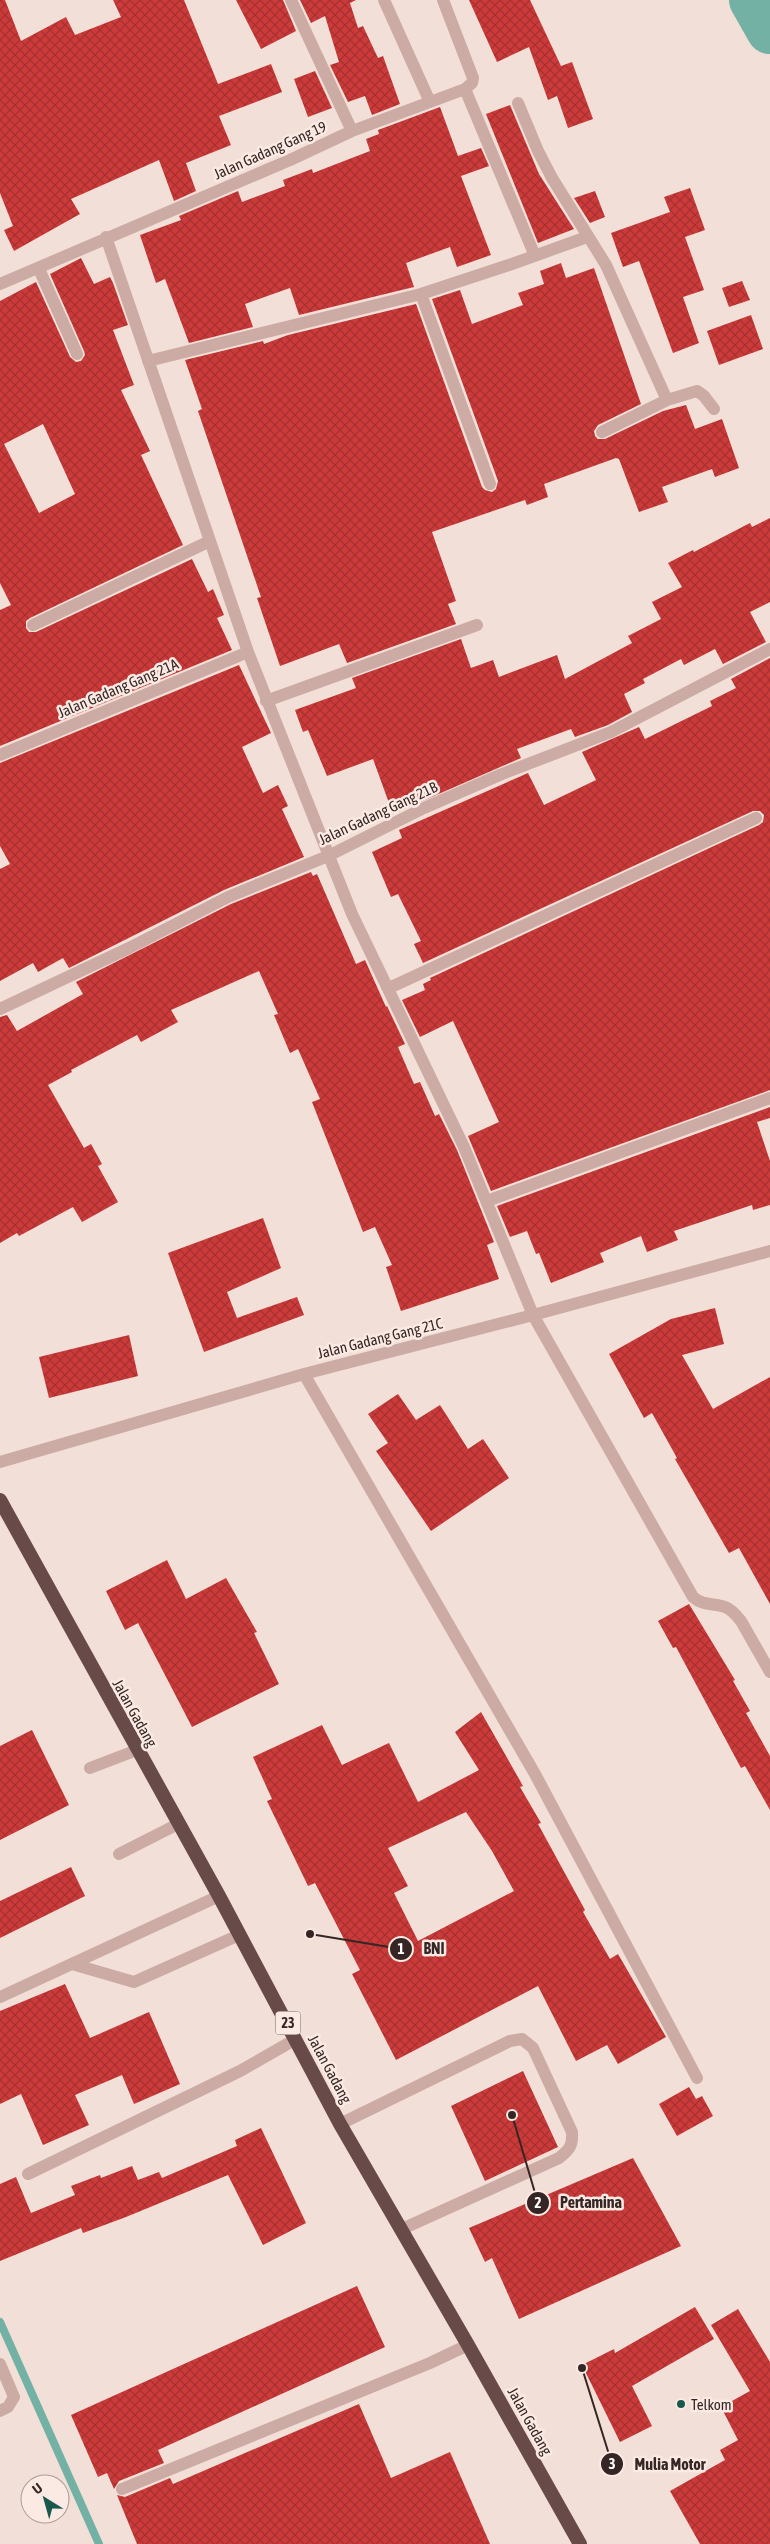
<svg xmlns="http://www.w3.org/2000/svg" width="770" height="2544" font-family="'Asap Condensed',sans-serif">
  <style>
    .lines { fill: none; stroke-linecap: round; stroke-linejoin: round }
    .stream { stroke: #74b1a5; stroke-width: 8 }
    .river { stroke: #74b1a5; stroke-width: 48 }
    .building { fill: url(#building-cross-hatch); fill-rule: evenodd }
    .service { stroke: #cbaba3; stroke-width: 12 }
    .minor { stroke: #cbaba3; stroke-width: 12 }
    .trunk { stroke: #684a48; stroke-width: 14 }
    .poi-dot { fill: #19594d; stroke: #faeae3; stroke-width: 2 }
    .labels { text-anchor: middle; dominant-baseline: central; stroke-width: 5; stroke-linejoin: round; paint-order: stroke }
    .shield { fill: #faeae3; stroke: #70615e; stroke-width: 1 }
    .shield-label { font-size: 14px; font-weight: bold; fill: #352625 }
    .street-label { font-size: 15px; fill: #352625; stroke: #faeae3 }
    .poi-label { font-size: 15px; fill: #352625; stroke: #faeae3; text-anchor: start }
    .leader { fill: none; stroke: #352625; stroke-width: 2 }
    .callout-dot { fill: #352625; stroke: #faeae3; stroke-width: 2 }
    .mark-label { font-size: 15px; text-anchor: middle; font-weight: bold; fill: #fff }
    .callout-label { font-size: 16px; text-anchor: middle; font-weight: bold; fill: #352625; stroke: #faeae3; stroke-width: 5; stroke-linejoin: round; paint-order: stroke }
  </style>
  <defs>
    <pattern id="building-cross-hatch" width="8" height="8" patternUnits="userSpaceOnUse" patternTransform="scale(1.25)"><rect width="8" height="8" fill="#cd3a3a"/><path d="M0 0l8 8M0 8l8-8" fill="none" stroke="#a73131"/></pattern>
  </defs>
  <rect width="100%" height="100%" fill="#f2dfd7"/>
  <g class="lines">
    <path class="stream" d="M 0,2322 L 99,2544"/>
    <path class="river" d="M 753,0 L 770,30"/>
  </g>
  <path class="building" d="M 0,0 L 5,0 L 21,41 L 66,17 L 75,35 L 121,17 L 113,0 L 184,0 L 218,84 L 271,64 L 282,92 L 219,116 L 231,145 L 186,163 L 196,191 L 174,201 L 159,160 L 71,199 L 80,214 L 14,251 L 4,230 L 13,226 L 0,193 Z
    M 236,0 L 283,0 L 296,31 L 261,49 Z
    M 300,0 L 356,0 L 350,3 L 358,28 L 363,26 L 378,58 L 383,56 L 400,104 L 372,115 L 365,96 L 348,102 L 330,65 L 339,62 L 325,16 L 311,23 Z
    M 469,0 L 530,0 L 561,66 L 572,62 L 593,119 L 568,128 L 557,96 L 548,100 L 529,47 L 497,62 Z
    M 315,71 L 332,108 L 308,117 L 294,79 Z
    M 510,105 L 539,174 L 574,229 L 538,243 L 486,114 Z
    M 440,107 L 458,156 L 481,148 L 489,166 L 461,176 L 491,255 L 457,267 L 450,247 L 406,263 L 414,287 L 299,315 L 290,288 L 245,304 L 253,327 L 189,343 L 165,279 L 156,283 L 140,235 L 181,220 L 179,216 L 238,191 L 242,202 L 285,186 L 283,180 L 312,169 L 313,173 L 370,151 L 366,139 L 379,134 L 378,130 Z
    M 690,188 L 705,230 L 685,237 L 704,290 L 683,297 L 699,343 L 673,353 L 639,261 L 623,267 L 611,233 L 670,212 L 664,197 Z
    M 595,191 L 605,217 L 590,223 L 574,198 Z
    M 81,258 L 94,284 L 110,277 L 113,283 L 128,325 L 113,330 L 134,385 L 121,390 L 150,451 L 141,455 L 183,545 L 30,618 L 26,621 L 26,628 L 29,632 L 36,632 L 192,559 L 208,592 L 213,589 L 224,615 L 217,618 L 232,650 L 0,746 L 0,610 L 11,605 L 0,583 L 0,301 L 36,282 L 70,357 L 76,362 L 81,361 L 85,355 L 84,351 L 50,274 ZM 43,424 L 75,494 L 39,513 L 4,444 Z
    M 561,263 L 566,278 L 594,268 L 641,404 L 598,425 L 594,431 L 595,436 L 598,439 L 605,439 L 663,411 L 686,405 L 695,429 L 722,419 L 739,468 L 715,477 L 712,469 L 662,487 L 668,502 L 639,512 L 619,459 L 616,458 L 544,484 L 548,497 L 527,505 L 525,500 L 432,532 L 456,601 L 448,604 L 456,624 L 347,663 L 339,644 L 280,666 L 257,598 L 261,597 L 198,411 L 202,409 L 185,360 L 259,342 L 263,341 L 264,344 L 288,335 L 416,304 L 482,487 L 485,490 L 492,492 L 496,489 L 498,481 L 432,299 L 460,290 L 472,324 L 523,305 L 518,293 L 544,284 L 540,271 Z
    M 742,281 L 750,300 L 729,307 L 722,288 Z
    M 751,315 L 763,349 L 719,365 L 707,331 Z
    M 770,518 L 770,602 L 750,612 L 766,642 L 723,664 L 715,649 L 684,665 L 681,659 L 643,679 L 645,683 L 624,694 L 632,712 L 608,725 L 575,737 L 571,729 L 517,749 L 521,758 L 393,814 L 373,759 L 327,776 L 308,730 L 303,732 L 295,710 L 356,688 L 352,678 L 461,639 L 471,668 L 493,660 L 499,677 L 557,655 L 565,679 L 632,643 L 628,636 L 661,619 L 652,602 L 682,587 L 668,563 L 693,550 L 694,552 L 750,523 L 752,527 Z
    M 770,658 L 770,1090 L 491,1191 L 468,1136 L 499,1122 L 453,1021 L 420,1037 L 402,1000 L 425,990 L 423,984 L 431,980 L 430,978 L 759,825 L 763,822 L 764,815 L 760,811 L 753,811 L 423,963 L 414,944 L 421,941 L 398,894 L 391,897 L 372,852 L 402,838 L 399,830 L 528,773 L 544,805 L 596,780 L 582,752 L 639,727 L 645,739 L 712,706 L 710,701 L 736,688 L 731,679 Z
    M 239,665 L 271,733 L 242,747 L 263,793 L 278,785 L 288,806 L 282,809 L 304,857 L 224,890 L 69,968 L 63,958 L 38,972 L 33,963 L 0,981 L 0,869 L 10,864 L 0,846 L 0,763 Z
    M 311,872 L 313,876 L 317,874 L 356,964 L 365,960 L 386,1007 L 387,1006 L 405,1044 L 398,1047 L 414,1084 L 420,1082 L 435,1116 L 439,1114 L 457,1150 L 494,1242 L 487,1245 L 499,1279 L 401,1311 L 386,1267 L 392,1265 L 375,1227 L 363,1232 L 312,1102 L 320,1099 L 298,1049 L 290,1053 L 274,1015 L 278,1014 L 259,971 L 171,1010 L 178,1022 L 141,1042 L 137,1035 L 71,1070 L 72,1072 L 48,1085 L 84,1148 L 91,1144 L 102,1164 L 98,1166 L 118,1202 L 82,1222 L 73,1207 L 19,1236 L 17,1233 L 0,1243 L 0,1017 L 7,1015 L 17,1031 L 83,994 L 76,982 L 231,904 Z
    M 770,1107 L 770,1118 L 757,1122 L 770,1161 L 770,1205 L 753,1210 L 752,1205 L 674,1231 L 678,1240 L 647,1252 L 641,1236 L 600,1253 L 604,1262 L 551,1283 L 539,1253 L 536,1254 L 527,1231 L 510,1237 L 497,1206 Z
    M 263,1218 L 281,1268 L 227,1292 L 237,1318 L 297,1297 L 304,1315 L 204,1352 L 168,1253 Z
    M 715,1308 L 724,1344 L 682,1355 L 713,1409 L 770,1377 L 770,1604 L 739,1548 L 729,1553 L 675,1459 L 677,1458 L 652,1413 L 644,1418 L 609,1354 L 671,1319 Z
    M 129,1335 L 138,1376 L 49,1398 L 39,1357 Z
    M 398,1394 L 416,1420 L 440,1405 L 468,1449 L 483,1439 L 509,1478 L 431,1531 L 376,1451 L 388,1443 L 368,1414 Z
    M 167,1560 L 186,1599 L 226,1578 L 257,1632 L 254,1633 L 279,1684 L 192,1727 L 138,1623 L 125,1630 L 106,1591 Z
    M 689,1604 L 735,1680 L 733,1681 L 750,1711 L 746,1713 L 770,1756 L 770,1810 L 745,1766 L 741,1768 L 676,1647 L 673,1648 L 658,1621 Z
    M 481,1712 L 523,1786 L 520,1787 L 541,1823 L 538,1824 L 585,1910 L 583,1912 L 610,1959 L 618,1954 L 666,2037 L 618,2064 L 607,2045 L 576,2061 L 538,1986 L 396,2060 L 352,1974 L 360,1970 L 315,1883 L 308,1886 L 267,1801 L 272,1799 L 253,1757 L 322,1725 L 342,1765 L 389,1743 L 418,1802 L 479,1770 L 455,1732 ZM 466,1812 L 492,1851 L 514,1891 L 418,1941 L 394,1893 L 408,1886 L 388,1848 Z
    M 32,1730 L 69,1805 L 0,1840 L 0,1746 Z
    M 71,1867 L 85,1896 L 0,1938 L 0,1901 Z
    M 65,1984 L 90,2038 L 149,2012 L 180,2084 L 134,2104 L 122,2075 L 75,2095 L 89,2125 L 43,2145 L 21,2094 L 0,2104 L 0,2011 Z
    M 523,2071 L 558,2147 L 485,2181 L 451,2106 Z
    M 689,2087 L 696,2099 L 702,2096 L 713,2116 L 677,2136 L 659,2104 Z
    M 261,2128 L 306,2223 L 263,2245 L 228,2175 L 126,2217 L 83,2233 L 81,2228 L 0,2261 L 0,2184 L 16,2177 L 31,2213 L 75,2195 L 71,2186 L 100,2175 L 101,2178 L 132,2166 L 138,2180 L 159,2172 L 162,2178 L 237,2146 L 235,2140 Z
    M 633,2158 L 681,2246 L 519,2319 L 492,2258 L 485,2262 L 469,2228 Z
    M 357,2286 L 385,2347 L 158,2450 L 164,2463 L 119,2481 L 114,2489 L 107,2473 L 98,2477 L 71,2415 Z
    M 695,2307 L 714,2339 L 632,2386 L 652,2426 L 620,2442 L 582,2365 L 614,2349 L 615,2353 Z
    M 738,2309 L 770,2362 L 770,2544 L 700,2544 L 670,2491 L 725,2460 L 720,2450 L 738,2440 L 721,2407 L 750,2391 L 711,2325 Z
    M 359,2404 L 391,2478 L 450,2452 L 490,2544 L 137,2544 L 117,2495 L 125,2497 L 170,2478 L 173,2484 Z"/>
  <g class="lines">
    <path class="service" d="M 90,1768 L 137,1750
      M 119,1854 L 178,1824
      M 340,2124 L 510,2041 L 522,2039 L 533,2048 L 572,2132 C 573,2146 569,2150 559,2158 L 402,2229
      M 28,2174 L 240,2071 L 296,2039
      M 122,2489 L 430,2363 L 468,2345"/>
    <path class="minor" d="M 291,0 L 352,131
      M 384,0 L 430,102
      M 465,89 L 535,256
      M 518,103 L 538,151 L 552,178 L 606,265 L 667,400 L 697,391 L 704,396 L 714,409
      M 106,237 L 248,652 L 352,914 L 464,1147 L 533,1315 L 693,1597 C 703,1606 713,1603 725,1607 C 731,1609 737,1616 741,1621 L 770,1672
      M 39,269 L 77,354
      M 0,284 L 290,160 L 352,131 L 465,89 L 472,83 L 473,78 L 443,0
      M 421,294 L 490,484
      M 148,361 L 421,294 L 512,264 L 587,237
      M 602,432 L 667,400
      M 33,625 L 210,541
      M 266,701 L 477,625
      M 0,755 L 248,652
      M 389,988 L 756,818
      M 0,1009 L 129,948 L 228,897 L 328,856 L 424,808 L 502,774 L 611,732 L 770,649
      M 487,1201 L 770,1098
      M 304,1374 L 535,1774 L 697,2078
      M 0,1462 L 304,1374 L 533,1315 L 770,1251
      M 72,1964 L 134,1982 L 239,1935
      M 0,1997 L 219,1896
      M 0,2364 L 14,2397 L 8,2407 L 0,2411"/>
    <path class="trunk" d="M 0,1500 L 219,1896 L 340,2124 L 468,2345 L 580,2544"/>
  </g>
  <circle class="poi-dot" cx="681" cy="2404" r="5"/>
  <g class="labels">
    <rect class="shield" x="275.5" y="2011.5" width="25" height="23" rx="4"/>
    <g class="shield-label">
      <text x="288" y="2023">23</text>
    </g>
    <g class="street-label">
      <text transform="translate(270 150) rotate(-24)">Jalan Gadang Gang 19</text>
      <text transform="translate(118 688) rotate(-23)">Jalan Gadang Gang 21A</text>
      <text transform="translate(378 813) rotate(-25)">Jalan Gadang Gang 21B</text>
      <text transform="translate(380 1338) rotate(-14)">Jalan Gadang Gang 21C</text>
      <text transform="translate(135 1713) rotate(61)">Jalan Gadang</text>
      <text transform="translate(330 2069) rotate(62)">Jalan Gadang</text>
      <text transform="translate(530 2421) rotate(61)">Jalan Gadang</text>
    </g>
    <g class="poi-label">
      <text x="691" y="2404">Telkom</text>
    </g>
  </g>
  <path class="leader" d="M310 1934L401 1949M512 2115L538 2203M582 2368L612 2464"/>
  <g class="callout-dot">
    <circle cx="310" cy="1934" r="5"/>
    <circle cx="512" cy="2115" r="5"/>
    <circle cx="582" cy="2368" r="5"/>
    <circle cx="401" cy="1949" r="12"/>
    <circle cx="538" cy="2203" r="12"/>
    <circle cx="612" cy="2464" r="12"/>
  </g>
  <g class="mark-label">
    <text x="401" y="1954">1</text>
    <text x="538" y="2208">2</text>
    <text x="612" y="2469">3</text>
  </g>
  <g class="callout-label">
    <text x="434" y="1954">BNI</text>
    <text x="591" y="2208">Pertamina</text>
    <text x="670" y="2470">Mulia Motor</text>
  </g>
  <g transform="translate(45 2499) rotate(323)"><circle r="24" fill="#faeae3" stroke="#ab9c97"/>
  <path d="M0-4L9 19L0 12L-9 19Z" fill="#19594d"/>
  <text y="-8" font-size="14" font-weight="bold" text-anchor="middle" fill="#352625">U</text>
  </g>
</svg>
